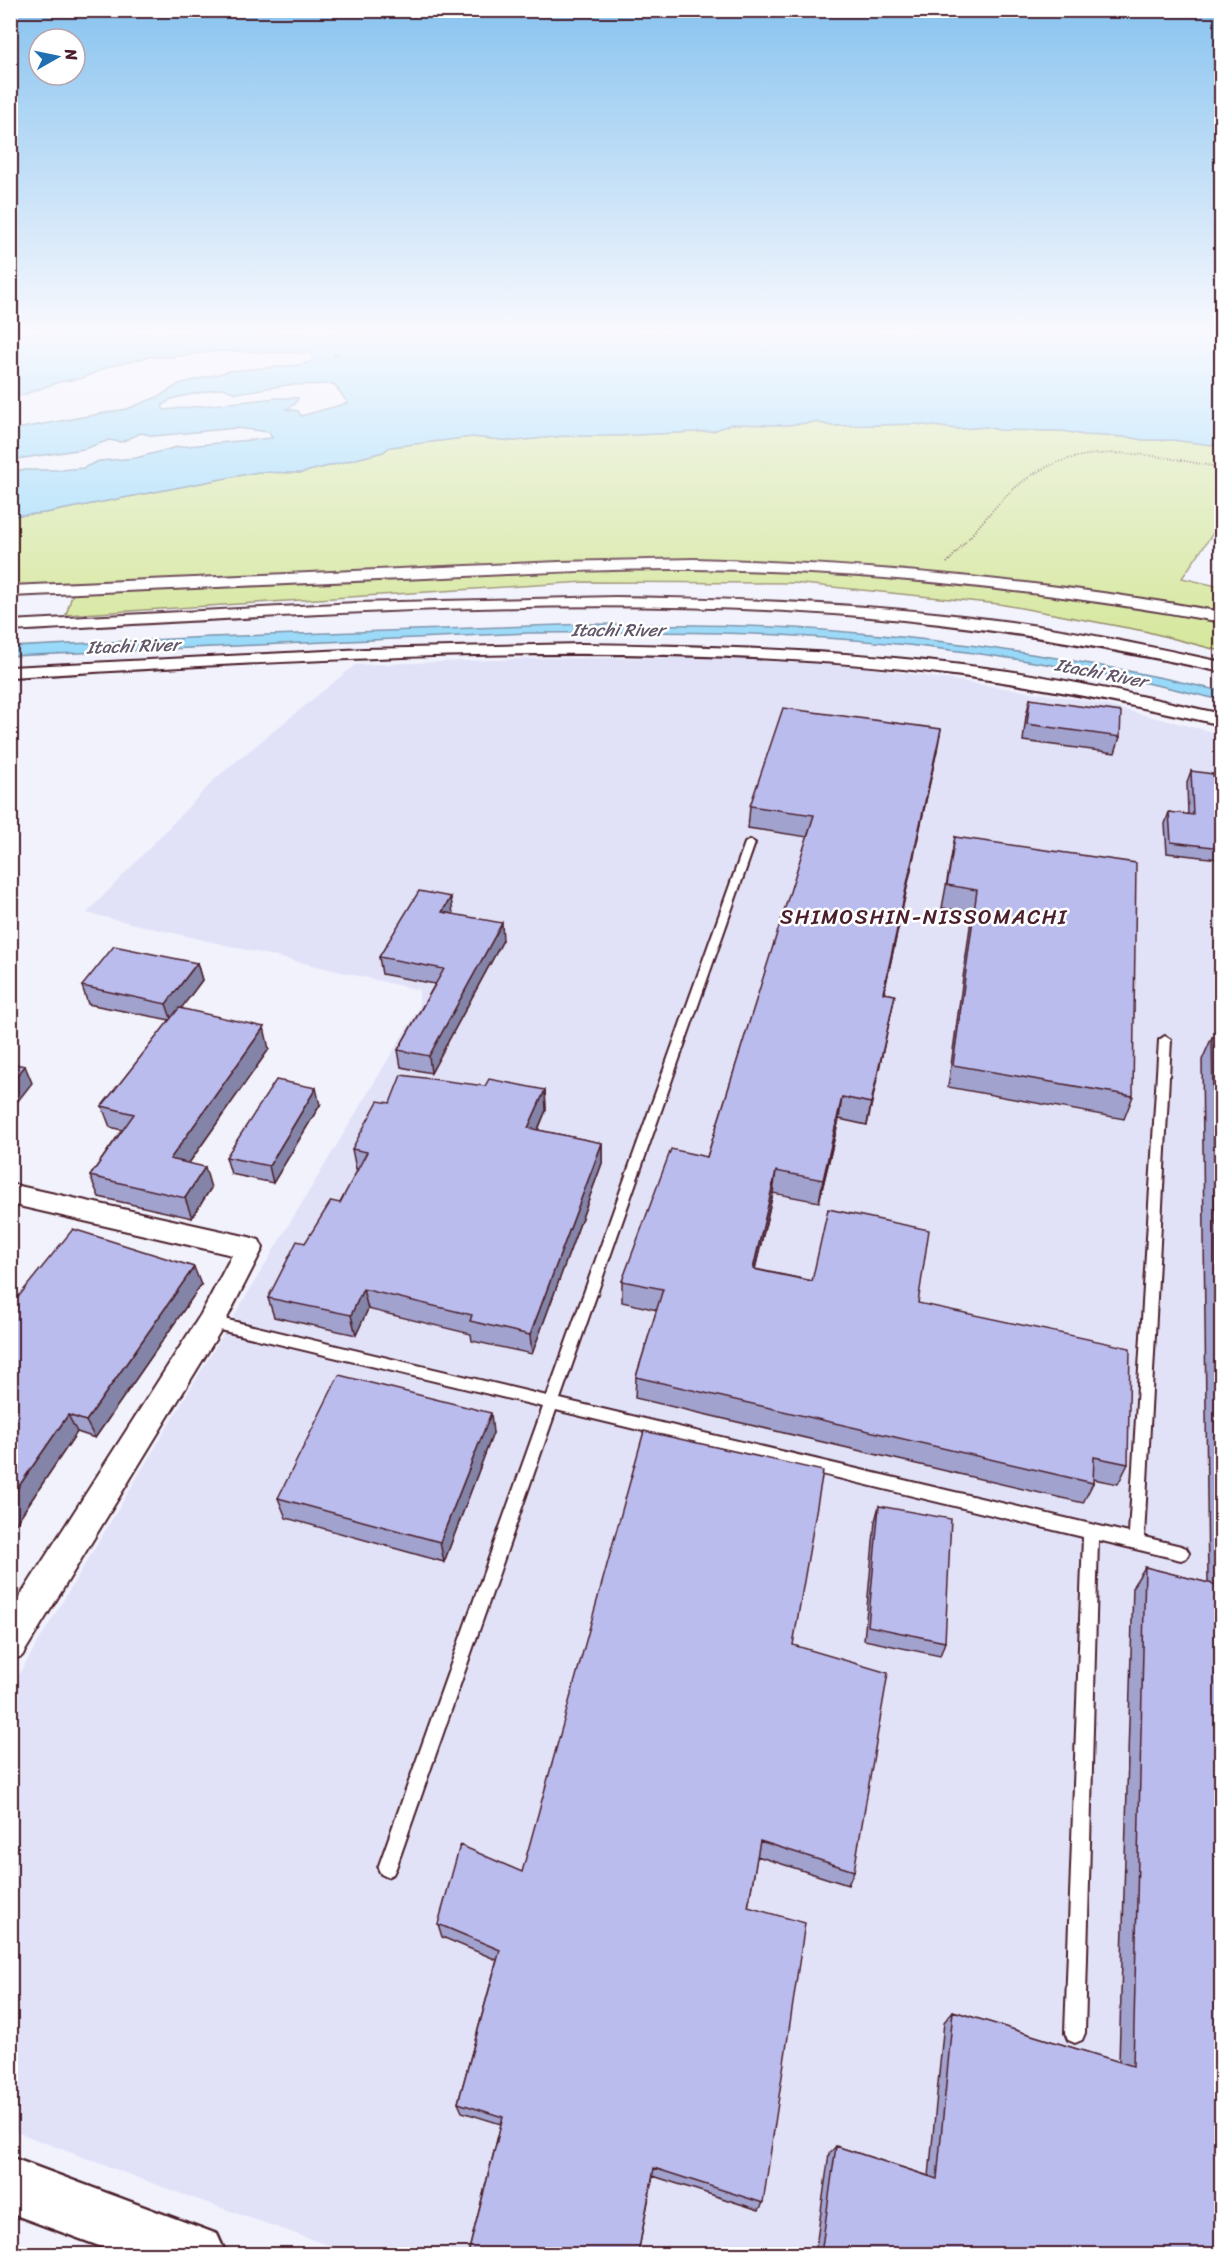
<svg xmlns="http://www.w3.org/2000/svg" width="1232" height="2265" font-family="Sriracha,sans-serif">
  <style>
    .built { fill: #e1e2f8 }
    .green { fill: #d5e79b; stroke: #908363; stroke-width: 1.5 }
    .water { fill: #98d9f9; stroke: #798fa7; stroke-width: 1.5; fill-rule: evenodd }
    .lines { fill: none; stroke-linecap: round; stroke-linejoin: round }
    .river { fill: #98d9f9; fill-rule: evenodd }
    .lane-casing { stroke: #4a1f2b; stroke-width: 4 }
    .street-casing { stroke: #4a1f2b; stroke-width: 4 }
    .secondary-casing { stroke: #4a1f2b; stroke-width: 5 }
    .path { stroke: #4a1f2b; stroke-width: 2; stroke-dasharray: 1 2; stroke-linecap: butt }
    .lane { fill: #fff; fill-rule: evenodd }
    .street { fill: #fff; fill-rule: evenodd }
    .secondary { fill: #fff; fill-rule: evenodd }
    .wall { fill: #a1a2cd; stroke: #4a1f2b; stroke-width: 1.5 }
    .shaded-wall { fill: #8384a7; stroke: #4a1f2b; stroke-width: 1.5 }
    .building { fill: #bbbcee; stroke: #4a1f2b; stroke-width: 1.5 }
    .labels { text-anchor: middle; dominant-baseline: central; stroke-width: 5; stroke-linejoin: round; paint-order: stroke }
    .far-water-label { font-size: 18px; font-style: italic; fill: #615769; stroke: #fff }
    .neighbourhood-label { font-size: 21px; letter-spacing: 1.5px; fill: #4a1f2b; stroke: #fff }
  </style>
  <rect width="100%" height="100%" fill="#f1f2fc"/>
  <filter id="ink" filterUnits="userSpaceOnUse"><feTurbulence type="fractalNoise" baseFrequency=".0167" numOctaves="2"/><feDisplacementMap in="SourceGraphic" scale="12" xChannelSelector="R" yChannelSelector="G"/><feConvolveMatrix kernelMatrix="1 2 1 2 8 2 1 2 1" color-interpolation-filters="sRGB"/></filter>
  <g filter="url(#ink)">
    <path class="built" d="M 551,658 L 708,658 L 858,666 L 1084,700 L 1221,734 L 1221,2254 L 353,2254 L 165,2188 L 11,2130 L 10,1689 L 419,1008 L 419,990 L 87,913 L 217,777 L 355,665 Z"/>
    <path class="green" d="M 817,422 L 832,426 L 916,424 L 958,429 L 987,427 L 999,430 L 1063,431 L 1084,435 L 1128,437 L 1143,440 L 1172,440 L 1221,446 L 1221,534 L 1213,533 L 1182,578 L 1221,587 L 1221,651 L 1144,631 L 999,604 L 793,583 L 585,582 L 66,615 L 76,582 L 11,586 L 10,516 L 45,513 L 258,472 L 301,473 L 383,452 L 390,447 L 472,437 L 514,441 L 564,436 L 616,436 L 713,431 L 731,424 L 786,425 Z"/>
    <path class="water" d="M 11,333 L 1221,333 L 1221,446 L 1172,440 L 1143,440 L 1128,437 L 1084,435 L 1063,431 L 999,430 L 987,427 L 958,429 L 916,424 L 832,426 L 816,422 L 786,425 L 731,424 L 713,431 L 616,436 L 564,436 L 514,441 L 472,437 L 390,447 L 383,452 L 301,473 L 258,472 L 45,513 L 11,516 L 11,470 L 59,470 L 83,468 L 99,461 L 136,458 L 177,447 L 272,438 L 269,432 L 236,428 L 154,436 L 141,433 L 121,442 L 109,440 L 84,449 L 11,460 L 11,430 L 127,409 L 160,396 L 179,384 L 230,371 L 299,365 L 341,354 L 219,351 L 171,357 L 148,357 L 107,367 L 83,378 L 59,382 L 11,399 ZM 334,384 L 348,403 L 301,416 L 298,411 L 286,409 L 295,404 L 298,398 L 277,398 L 164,410 L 162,406 L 171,399 L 183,396 L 223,388 L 236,393 L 287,385 Z
      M 591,624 C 668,625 746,624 823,630 C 957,640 1090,660 1221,691 L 1221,700 C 1083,666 939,644 796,636 C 708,631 618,632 529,633 L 11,656 L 11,647 L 210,637 Z"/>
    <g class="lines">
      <path class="river" d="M 308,333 L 330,333 L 336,376 L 332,381 L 324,383 L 316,381 L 312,376 Z"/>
      <g class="lane-casing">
        <path id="lane" d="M 750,840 L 755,843 L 560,1399 L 1129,1533 L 1159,1040 L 1165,1036 L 1171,1040 L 1144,1537 L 1181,1546 L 1186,1548 L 1189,1553 L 1186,1558 L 1181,1560 L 1098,1540 L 1085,2033 L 1082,2040 L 1075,2043 L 1068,2040 L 1065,2033 L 1083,1537 L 556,1410 L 396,1868 L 393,1874 L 387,1877 L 381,1874 L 378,1868 L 543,1407 L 211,1328 L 206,1326 L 204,1322 L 206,1318 L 211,1316 L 547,1396 L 745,843 Z"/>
      </g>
      <g class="street-casing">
        <path id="street" d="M 694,559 C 872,564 1047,581 1222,612 L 1222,622 C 1047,591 871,571 694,569 C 604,568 515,574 425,578 C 287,584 149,590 10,596 L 10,586 L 559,562 Z
          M 615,597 C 747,599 879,604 1011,622 C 1082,632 1152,647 1222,662 L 1222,672 C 1101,646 982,626 859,616 C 577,593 292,616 10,631 L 10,621 L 356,603 Z
          M 582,644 C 725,646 866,651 1008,671 C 1080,682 1151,698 1222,714 L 1222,725 C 1116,701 1010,680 903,669 C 607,639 307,660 10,677 L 10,667 L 365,649 Z
          M 10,1184 L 249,1237 L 259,1240 L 263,1248 L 221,1330 L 22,1656 L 10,1661 L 10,1612 L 201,1314 L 232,1255 L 10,1204 Z"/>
      </g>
      <g class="secondary-casing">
        <path id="secondary" d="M 10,2157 L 217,2234 L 226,2254 L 121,2254 L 10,2213 Z"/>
      </g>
      <path class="path" d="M 947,563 C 970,538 990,510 1015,488 C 1075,435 1152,455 1222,468"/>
      <use href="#lane" class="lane"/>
      <use href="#street" class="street"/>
      <use href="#secondary" class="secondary"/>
    </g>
    <path class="wall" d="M 1030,699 L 1120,737 L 1115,753 L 1023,741 L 1026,716 Z
      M 937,750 L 884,993 L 895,995 L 867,1125 L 839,1119 L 819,1202 L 773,1193 L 755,1269 L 918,1303 L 1128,1464 L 1118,1484 L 1093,1479 L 1093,1483 L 1083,1503 L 635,1398 L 636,1377 L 657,1310 L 622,1302 L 622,1281 L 707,1157 L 808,837 L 748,828 L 750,806 Z
      M 1191,771 L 1221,845 L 1221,849 L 1218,859 L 1167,853 L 1165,824 L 1169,812 L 1188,815 L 1187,782 Z
      M 955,837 L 1133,1096 L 1124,1119 L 948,1087 L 972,912 L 942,908 Z
      M 453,914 L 503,940 L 431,1073 L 401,1067 L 398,1050 L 435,984 L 382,974 L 379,957 Z
      M 197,963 L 202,980 L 181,1008 L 269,1049 L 189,1163 L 211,1188 L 192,1218 L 99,1197 L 90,1176 L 122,1130 L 110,1127 L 102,1106 L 170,1020 L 88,1004 L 82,986 Z
      M 1212,1037 L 1221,1039 L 1221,2254 L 815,2254 L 829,2154 L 836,2146 L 929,2176 L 944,2022 L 953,2011 L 1119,2062 L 1133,1586 L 1145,1567 L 1208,1583 L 1202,1060 Z
      M 545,1090 L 546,1110 L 538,1130 L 602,1143 L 602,1163 L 532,1354 L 472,1341 L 471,1334 L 368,1309 L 356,1335 L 274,1317 L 268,1298 L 305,1243 L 340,1203 L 358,1169 L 356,1169 L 352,1149 L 390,1103 Z
      M 320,1105 L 273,1183 L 231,1174 L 226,1157 Z
      M 201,1285 L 95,1438 L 77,1432 L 10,1532 L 10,1307 Z
      M 493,1433 L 444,1562 L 286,1518 L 278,1498 Z
      M 879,1506 L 945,1642 L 940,1656 L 864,1640 L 875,1521 Z
      M 793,1645 L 854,1871 L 848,1885 L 757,1856 L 748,1907 L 763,2203 L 759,2210 L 653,2176 L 638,2254 L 468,2254 L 501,2124 L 462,2112 L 458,2103 L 497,1960 L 442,1937 L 438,1924 L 522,1872 Z"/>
    <path class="shaded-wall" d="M 941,729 L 937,750 L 879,1015 L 883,993 Z
      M 451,897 L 453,914 L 444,929 L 442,912 Z
      M 502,923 L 503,940 L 431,1073 L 429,1056 Z
      M 197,963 L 202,980 L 172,1021 L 166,1004 Z
      M 895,995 L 890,1017 L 867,1125 L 871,1103 Z
      M 264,1027 L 269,1049 L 177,1180 L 170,1159 Z
      M 25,1066 L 32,1083 L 10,1111 L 10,1084 Z
      M 316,1088 L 320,1105 L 273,1183 L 269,1166 Z
      M 545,1090 L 546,1110 L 530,1148 L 528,1128 Z
      M 842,1097 L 839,1119 L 819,1202 L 823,1180 Z
      M 602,1143 L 602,1163 L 532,1354 L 530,1335 Z
      M 205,1167 L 211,1188 L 192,1218 L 185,1198 Z
      M 776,1171 L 773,1193 L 750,1290 L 753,1269 Z
      M 194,1267 L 201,1285 L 95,1438 L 86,1421 Z
      M 363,1289 L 368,1309 L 356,1335 L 351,1315 Z
      M 491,1413 L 493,1433 L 444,1562 L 440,1542 Z
      M 68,1415 L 77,1432 L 10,1532 L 10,1499 Z
      M 10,1584 L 18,1594 L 10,1605 Z"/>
    <path class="building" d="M 1030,699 L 1121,712 L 1120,737 L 1027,724 Z
      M 783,708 L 941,729 L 883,993 L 895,995 L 871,1103 L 842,1097 L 823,1180 L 776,1171 L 753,1269 L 812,1281 L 828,1209 L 929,1230 L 918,1303 L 1130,1348 L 1128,1464 L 1094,1457 L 1093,1483 L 636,1377 L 663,1289 L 622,1281 L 671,1149 L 707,1157 L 814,815 L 750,806 Z
      M 1191,771 L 1213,774 L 1221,848 L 1171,842 L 1169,812 L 1193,815 Z
      M 955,837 L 1136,863 L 1133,1096 L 953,1065 L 977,890 L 947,885 Z
      M 419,891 L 451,897 L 442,912 L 502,923 L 429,1056 L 398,1050 L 444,969 L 379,957 Z
      M 114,946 L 197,963 L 166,1004 L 82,986 Z
      M 179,1008 L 264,1027 L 170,1159 L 205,1167 L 185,1198 L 90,1176 L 134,1114 L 102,1106 Z
      M 1212,1037 L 1221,1039 L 1221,2254 L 821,2254 L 836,2146 L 937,2179 L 953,2011 L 1133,2066 L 1145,1567 L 1221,1586 Z
      M 10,1063 L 25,1066 L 10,1084 Z
      M 401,1075 L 485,1086 L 489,1079 L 545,1090 L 528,1128 L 602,1143 L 530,1335 L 470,1321 L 472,1315 L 363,1289 L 351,1315 L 268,1298 L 297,1241 L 305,1243 L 331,1201 L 340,1203 L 367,1152 L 352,1149 L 378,1101 L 390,1103 Z
      M 276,1080 L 316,1088 L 269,1166 L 226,1157 Z
      M 73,1229 L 194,1267 L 86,1421 L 68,1415 L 10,1499 L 10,1307 Z
      M 339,1375 L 491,1413 L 440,1542 L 278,1498 Z
      M 644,1431 L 823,1471 L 793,1645 L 888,1673 L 854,1871 L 760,1841 L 748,1907 L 805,1923 L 763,2203 L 654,2168 L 638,2254 L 468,2254 L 503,2117 L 458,2103 L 500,1950 L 438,1924 L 460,1845 L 522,1872 Z
      M 879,1506 L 951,1519 L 945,1642 L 868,1626 Z"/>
  </g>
  <linearGradient id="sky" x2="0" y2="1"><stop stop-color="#88c3ef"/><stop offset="0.51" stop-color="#f9f9fe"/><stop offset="1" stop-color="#f9f9fe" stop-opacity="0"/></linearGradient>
  <rect width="1232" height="650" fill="url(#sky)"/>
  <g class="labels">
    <g class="far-water-label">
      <text x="618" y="630">Itachi River</text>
      <text transform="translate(133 646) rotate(-2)">Itachi River</text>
      <text transform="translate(1101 673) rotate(11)">Itachi River</text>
    </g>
    <g class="neighbourhood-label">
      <text x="924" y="917">SHIMOSHIN-NISSOMACHI</text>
    </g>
  </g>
  <rect width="1232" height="2265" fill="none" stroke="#fff" stroke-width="36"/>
  <rect x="18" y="18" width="1196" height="2229" fill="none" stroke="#4a1f2b" stroke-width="2" filter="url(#ink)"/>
  <g transform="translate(57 57) rotate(81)"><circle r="28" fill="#ffffff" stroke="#b7a5aa" stroke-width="1.5"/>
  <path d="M0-4.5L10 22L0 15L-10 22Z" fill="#1f6fb2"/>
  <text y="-9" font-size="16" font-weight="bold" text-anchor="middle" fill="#4a1f2b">N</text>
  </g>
</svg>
